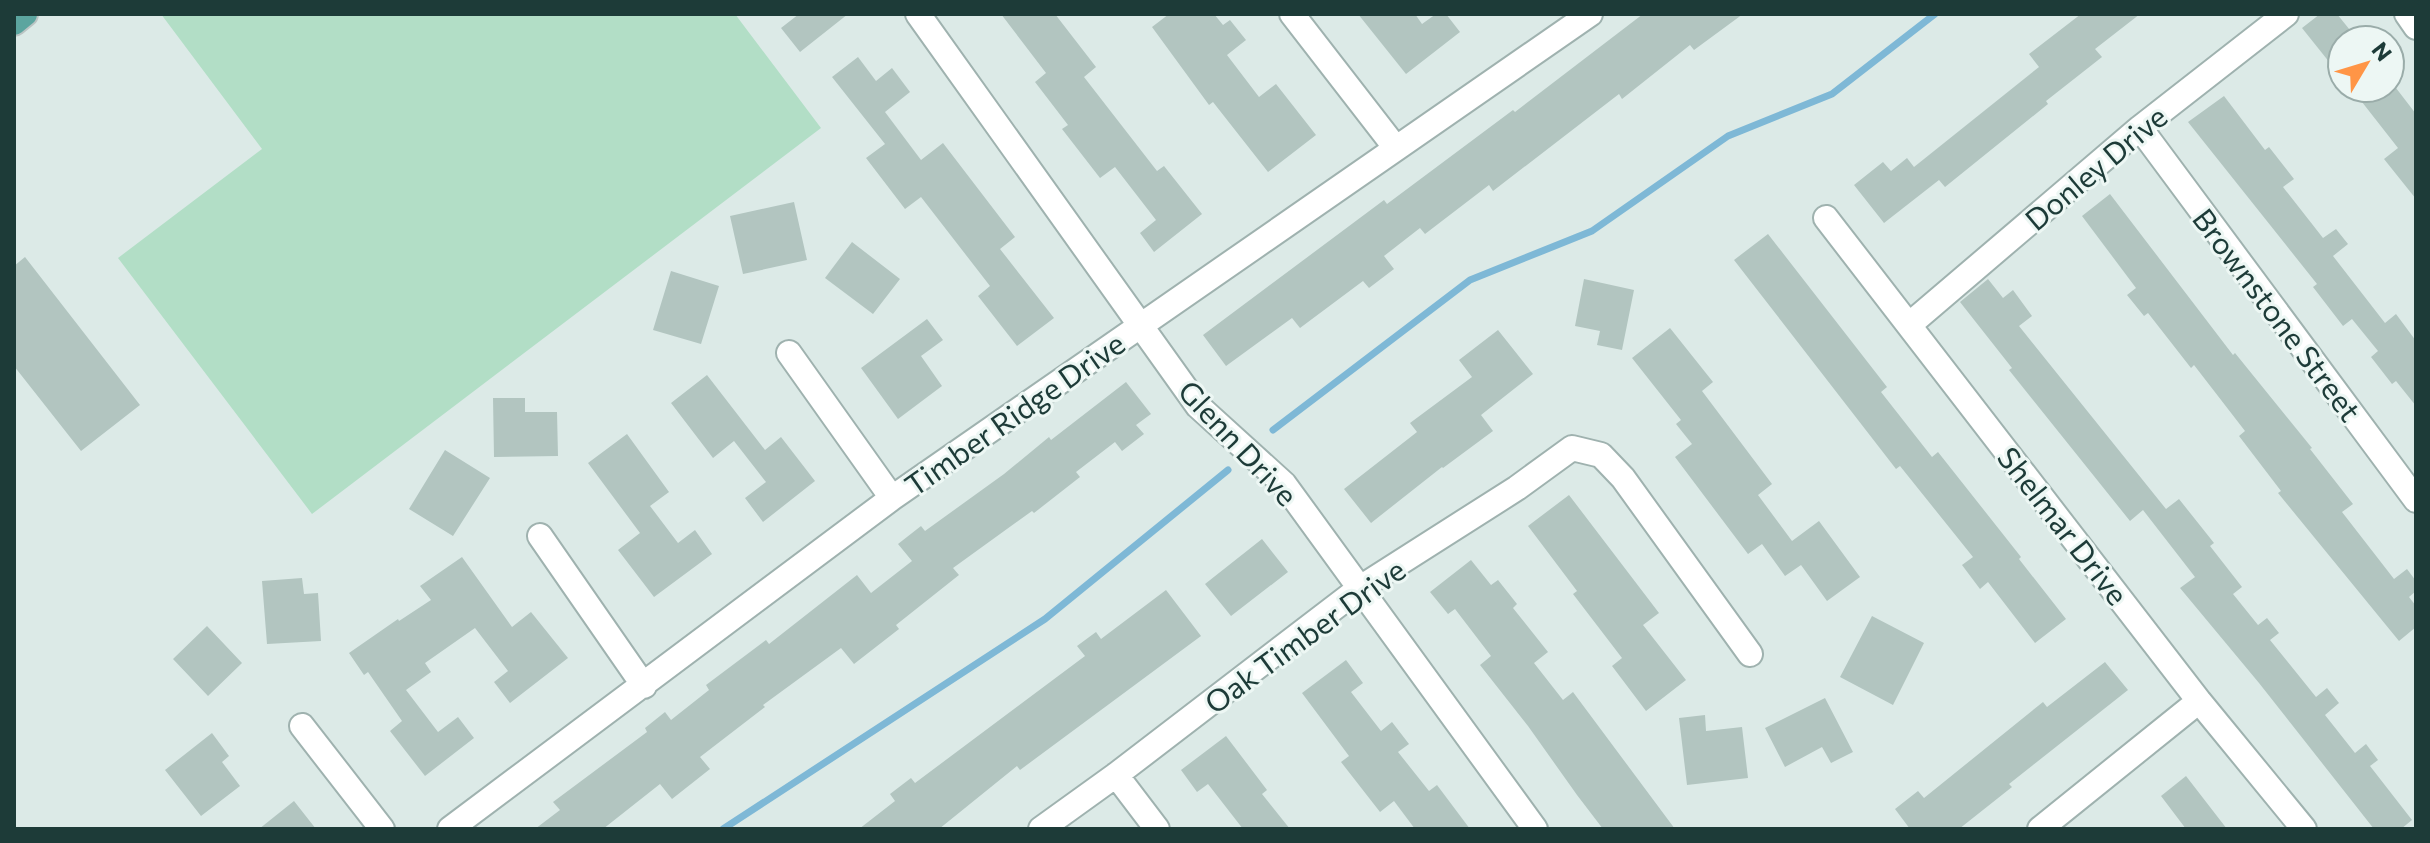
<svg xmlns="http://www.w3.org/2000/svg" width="2430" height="843" font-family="Commissioner,sans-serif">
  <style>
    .green { fill: #b2dec6 }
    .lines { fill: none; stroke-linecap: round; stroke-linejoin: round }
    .stream { stroke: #7eb8d6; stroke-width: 7 }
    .building { fill: #b2c5c0 }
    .minor-casing { stroke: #9fb2af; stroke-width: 28 }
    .primary-casing { stroke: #bbc4c3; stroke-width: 28 }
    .minor { stroke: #fff; stroke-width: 24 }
    .primary { stroke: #5ca59f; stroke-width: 24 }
    .labels { text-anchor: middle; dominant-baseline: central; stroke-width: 6; stroke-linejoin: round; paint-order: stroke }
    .street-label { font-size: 30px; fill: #1d3b38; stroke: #edf7f4 }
  </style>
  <rect width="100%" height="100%" fill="#dceae7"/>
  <path class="green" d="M 161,14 L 735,14 L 821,128 L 312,514 L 118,258 L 262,149 Z"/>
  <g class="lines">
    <path class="stream" d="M 1273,430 L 1470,280 L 1592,231 L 1728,136 L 1832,94 L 1935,14
      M 723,829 L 1045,619 L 1228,470"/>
  </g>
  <path class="building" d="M 799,14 L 848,14 L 800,52 L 781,28 Z
    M 1001,14 L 1055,14 L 1096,67 L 1084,77 L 1157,171 L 1164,166 L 1202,214 L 1154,252 L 1140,233 L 1156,220 L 1115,167 L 1100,178 L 1062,129 L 1068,125 L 1035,82 L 1046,73 Z
    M 1169,14 L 1214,14 L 1223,25 L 1230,20 L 1246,40 L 1227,55 L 1259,97 L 1276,84 L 1316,135 L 1268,172 L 1213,102 L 1209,105 L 1152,27 Z
    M 1358,14 L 1415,14 L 1422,24 L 1436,14 L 1446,14 L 1460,32 L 1406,74 Z
    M 1643,14 L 1743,14 L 1694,50 L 1690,45 L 1622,99 L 1619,94 L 1493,191 L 1489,185 L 1425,234 L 1420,228 L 1384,256 L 1394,269 L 1369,288 L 1363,281 L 1300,328 L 1292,318 L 1226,366 L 1203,335 L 1384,200 L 1387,204 L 1513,110 L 1515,112 Z
    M 2081,14 L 2140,14 L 2095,49 L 2102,57 L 2046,101 L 2048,104 L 1945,187 L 1939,180 L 1884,223 L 1854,185 L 1883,162 L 1891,171 L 1907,158 L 1914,167 L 2039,67 L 2029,54 Z
    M 2320,14 L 2337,14 L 2358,40 L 2342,40 L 2342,78 L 2302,28 Z
    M 858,57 L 876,81 L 892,68 L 910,92 L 885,112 L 921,160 L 943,143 L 1015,237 L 1000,249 L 1054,318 L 1017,346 L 978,296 L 990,286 L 921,197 L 905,209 L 866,158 L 885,144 L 832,77 Z
    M 2351,88 L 2396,88 L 2416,114 L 2416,199 L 2384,159 L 2398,148 Z
    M 2224,96 L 2265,150 L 2269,147 L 2294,179 L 2283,187 L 2323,238 L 2336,229 L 2348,244 L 2333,256 L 2385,323 L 2396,314 L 2416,341 L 2416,406 L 2396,381 L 2392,384 L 2371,357 L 2378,351 L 2352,319 L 2343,326 L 2313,287 L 2317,284 L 2188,122 Z
    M 2110,194 L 2233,355 L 2235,353 L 2312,448 L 2310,449 L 2353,504 L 2342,512 L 2394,579 L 2407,569 L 2416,581 L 2416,591 L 2409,597 L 2416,606 L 2416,627 L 2399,641 L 2278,493 L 2281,491 L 2239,436 L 2245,431 L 2194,365 L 2191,368 L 2148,313 L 2144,316 L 2127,295 L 2136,288 L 2082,216 Z
    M 794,202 L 807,260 L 743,274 L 730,216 Z
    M 1768,234 L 1887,387 L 1881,392 L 1932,457 L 1938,452 L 2021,557 L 2019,559 L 2066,619 L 2035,643 L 1988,582 L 1980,589 L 1962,565 L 1973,557 L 1900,466 L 1896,469 L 1734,260 Z
    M 852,242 L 900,279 L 873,314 L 825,278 Z
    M 25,257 L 140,405 L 81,451 L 14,366 L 14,266 Z
    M 671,271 L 719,286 L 701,344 L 653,330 Z
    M 1584,279 L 1634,290 L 1622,350 L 1597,345 L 1600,331 L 1575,326 Z
    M 1988,279 L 2003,298 L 2013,290 L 2032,316 L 2019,326 L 2166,509 L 2179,499 L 2214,543 L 2210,546 L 2242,587 L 2233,594 L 2258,625 L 2267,618 L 2279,633 L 2270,640 L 2316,697 L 2327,688 L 2339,703 L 2325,715 L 2355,753 L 2366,744 L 2378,760 L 2370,766 L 2412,820 L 2401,829 L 2374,829 L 2259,683 L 2180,588 L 2195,577 L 2143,510 L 2130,521 L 2009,370 L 2012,368 L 1960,302 Z
    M 927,319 L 943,340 L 921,356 L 942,386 L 898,419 L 861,368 Z
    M 1670,328 L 1713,382 L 1702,391 L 1772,484 L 1758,495 L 1792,541 L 1819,521 L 1860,577 L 1827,601 L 1801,565 L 1785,576 L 1762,544 L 1748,554 L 1675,457 L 1692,444 L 1676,424 L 1681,420 L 1632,358 Z
    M 1498,330 L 1533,374 L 1481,415 L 1493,431 L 1443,468 L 1442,467 L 1371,523 L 1344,489 L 1417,432 L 1410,423 L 1472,377 L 1459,360 Z
    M 707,375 L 765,450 L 781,437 L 815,481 L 763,522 L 745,498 L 766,482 L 734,441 L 713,458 L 671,403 Z
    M 1126,382 L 1151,414 L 1136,425 L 1144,434 L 1122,451 L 1115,442 L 1076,472 L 1080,477 L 1034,513 L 1032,511 L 953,568 L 959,575 L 896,625 L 899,629 L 854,664 L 841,648 L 763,705 L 765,707 L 700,757 L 710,769 L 672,799 L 660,784 L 603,829 L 535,829 L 560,810 L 553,802 L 647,732 L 645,728 L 665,712 L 671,720 L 709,690 L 706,685 L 766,640 L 769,644 L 857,575 L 871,593 L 912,561 L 898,544 L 921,526 L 925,531 L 1004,474 L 1049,437 L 1051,440 Z
    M 493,398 L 525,398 L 525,412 L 557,412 L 558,456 L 494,457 Z
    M 627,434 L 669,492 L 650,506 L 678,543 L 695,530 L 712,554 L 654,597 L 618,550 L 640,533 L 588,463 Z
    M 445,450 L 490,478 L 453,536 L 409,509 Z
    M 1569,495 L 1659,613 L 1643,625 L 1686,680 L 1646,711 L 1612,666 L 1622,658 L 1573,594 L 1577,591 L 1528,526 Z
    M 1262,539 L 1288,572 L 1231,616 L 1205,584 Z
    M 462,557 L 512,627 L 531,612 L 568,658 L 510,703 L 494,682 L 508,671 L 475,628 L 425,663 L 431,672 L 406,690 L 438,732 L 458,717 L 474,738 L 425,776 L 390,731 L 402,721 L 368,672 L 364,675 L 349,653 L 398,619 L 399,621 L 431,600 L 420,586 Z
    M 1471,560 L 1491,585 L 1498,580 L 1517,604 L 1513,608 L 1548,652 L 1534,663 L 1563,700 L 1573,692 L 1675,829 L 1603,829 L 1577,795 L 1528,726 L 1480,665 L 1491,656 L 1455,609 L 1448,614 L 1430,592 Z
    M 302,578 L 304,594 L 318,593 L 321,641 L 267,644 L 262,581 Z
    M 1166,590 L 1201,636 L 1020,770 L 1017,766 L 939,829 L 859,829 L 895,801 L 890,794 L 911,778 L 915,783 L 1085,656 L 1077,646 L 1096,632 L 1101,639 Z
    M 1872,616 L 1924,643 L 1893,705 L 1840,677 Z
    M 207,626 L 242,663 L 208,696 L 173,659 Z
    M 1346,660 L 1363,683 L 1351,692 L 1381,731 L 1392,722 L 1409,744 L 1398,752 L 1429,791 L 1437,785 L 1470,829 L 1415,829 L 1394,801 L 1380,812 L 1341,762 L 1349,756 L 1302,693 Z
    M 2105,662 L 2128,690 L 2009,784 L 2012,787 L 1959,829 L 1910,829 L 1895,809 L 1918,791 L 1924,798 L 2043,702 L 2047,707 Z
    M 1825,698 L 1853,752 L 1831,763 L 1822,747 L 1785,767 L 1765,728 Z
    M 1705,715 L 1706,731 L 1742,727 L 1748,778 L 1687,785 L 1679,718 Z
    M 212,733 L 229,756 L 222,762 L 240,786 L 201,816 L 165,770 Z
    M 1226,736 L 1267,790 L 1262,794 L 1290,829 L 1243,829 L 1208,784 L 1197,792 L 1181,770 Z
    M 2186,776 L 2227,829 L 2186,829 L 2161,796 Z
    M 294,801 L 316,829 L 259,829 Z"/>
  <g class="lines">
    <g class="minor-casing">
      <path id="minor" d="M 918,14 L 1198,406 L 1284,484 L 1535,829
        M 1292,14 L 1395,147
        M 2407,14 L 2416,27
        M 2140,128 L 2416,500
        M 1826,218 L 2199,701 L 2304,829
        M 1909,325 L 2140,128 L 2286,14
        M 789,353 L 892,498
        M 540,536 L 644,686
        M 302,726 L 382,829
        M 1116,775 L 1157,829
        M 450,829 L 892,498 L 1590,14
        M 1041,829 L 1116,775 L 1360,588 L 1517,488 L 1572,448 L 1601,455 L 1623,478 L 1750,654
        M 2040,829 L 2199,701"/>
    </g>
    <g class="primary-casing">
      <path id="primary" d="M 14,23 L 25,14"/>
    </g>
    <use href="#minor" class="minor"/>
    <use href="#primary" class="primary"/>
  </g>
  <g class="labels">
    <g class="street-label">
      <text transform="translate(2095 167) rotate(-40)">Donley Drive</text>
      <text transform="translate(2278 314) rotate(53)">Brownstone Street</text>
      <text transform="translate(1014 413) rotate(-35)">Timber Ridge Drive</text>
      <text transform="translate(1239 442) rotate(47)">Glenn Drive</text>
      <text transform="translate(2064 525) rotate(52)">Shelmar Drive</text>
      <text transform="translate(1304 635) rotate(-36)">Oak Timber Drive</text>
    </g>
  </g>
  <rect width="2430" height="843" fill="none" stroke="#1d3b38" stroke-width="32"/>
  <g transform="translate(2366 64) rotate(52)"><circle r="38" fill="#edf7f4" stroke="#9aaca9" stroke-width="2"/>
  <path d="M0-6L14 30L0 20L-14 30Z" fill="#ff9546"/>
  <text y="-12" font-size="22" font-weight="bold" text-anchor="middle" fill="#1d3b38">N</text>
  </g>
</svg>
